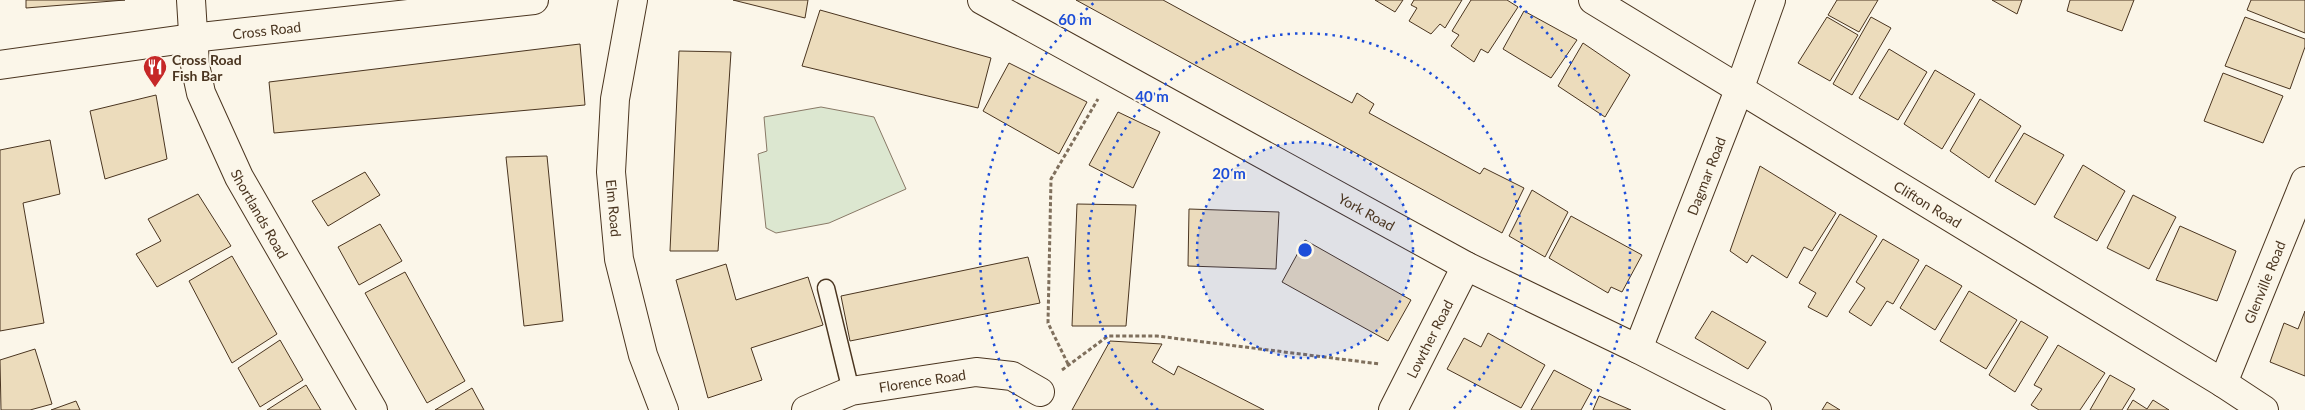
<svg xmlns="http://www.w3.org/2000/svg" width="2305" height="410" font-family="Lato,sans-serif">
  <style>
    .green { fill: #dce7d0; stroke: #887966 }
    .building { fill: #ecdcbc; stroke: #4a3520 }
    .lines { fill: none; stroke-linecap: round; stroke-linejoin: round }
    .lane-casing { stroke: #4a3520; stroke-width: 19 }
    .street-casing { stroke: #4a3520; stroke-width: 30 }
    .path { stroke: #7f6f5c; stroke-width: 3; stroke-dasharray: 4 2.5; stroke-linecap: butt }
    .lane { stroke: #fbf6e9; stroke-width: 16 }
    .street { stroke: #fbf6e9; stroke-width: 28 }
    .ring { fill: none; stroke: #1d4ed8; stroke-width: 2.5; stroke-dasharray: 2.5 5 }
    .labels { text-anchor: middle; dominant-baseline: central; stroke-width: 4; stroke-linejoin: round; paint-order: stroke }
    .street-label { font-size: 14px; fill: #4a3520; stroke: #fbf6e9 }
    .poi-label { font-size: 14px; font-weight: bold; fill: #4a3520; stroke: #fbf6e9; text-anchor: start }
    .centre { fill: #1d4ed8; stroke: #fbf6e9; stroke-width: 2.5 }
    .ring-label { font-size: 15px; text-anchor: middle; font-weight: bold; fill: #1d4ed8; stroke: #fbf6e9; stroke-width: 4; stroke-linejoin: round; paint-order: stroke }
  </style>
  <rect width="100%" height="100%" fill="#fbf6e9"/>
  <path class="green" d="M 821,107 L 874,117 L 906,189 L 829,223 L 776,233 L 766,228 L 758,154 L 767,151 L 764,117 Z"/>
  <path class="building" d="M 26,0 L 125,0 L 26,8 Z
    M 733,0 L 808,0 L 805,18 Z
    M 1076,0 L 1163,0 L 1352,103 L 1357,93 L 1374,104 L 1369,113 L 1480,174 L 1484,168 L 1524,188 L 1502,233 Z
    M 1375,0 L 1403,0 L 1395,12 Z
    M 1414,0 L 1462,0 L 1445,28 L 1440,24 L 1431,34 L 1409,21 L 1417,8 L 1411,5 Z
    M 1471,0 L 1507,0 L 1518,7 L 1488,53 L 1481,49 L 1474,62 L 1451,46 L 1459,35 L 1452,31 Z
    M 1837,0 L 1878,0 L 1859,32 L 1828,15 Z
    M 1992,0 L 2022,0 L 2017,14 Z
    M 2070,0 L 2134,0 L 2122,31 L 2067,11 Z
    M 2251,0 L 2305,0 L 2305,33 L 2247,10 Z
    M 820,10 L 991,58 L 978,108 L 802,66 Z
    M 1524,11 L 1577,40 L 1551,78 L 1503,49 Z
    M 1827,17 L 1858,35 L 1830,81 L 1798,63 Z
    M 1871,17 L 1891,28 L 1852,95 L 1833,84 Z
    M 2245,17 L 2305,39 L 2305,47 L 2290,89 L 2225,66 Z
    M 1583,43 L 1630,75 L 1605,117 L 1558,86 Z
    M 580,44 L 585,105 L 274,133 L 269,82 Z
    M 1889,49 L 1927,72 L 1898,120 L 1859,98 Z
    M 679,51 L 731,52 L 718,251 L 670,251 Z
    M 1009,63 L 1087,102 L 1059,154 L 983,111 Z
    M 1935,70 L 1975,94 L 1942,149 L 1904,124 Z
    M 2223,73 L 2283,96 L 2263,143 L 2204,121 Z
    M 156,95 L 167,159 L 105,179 L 90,111 Z
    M 1980,99 L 2021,126 L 1989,178 L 1950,151 Z
    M 1118,112 L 1160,132 L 1133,188 L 1089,165 Z
    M 2024,133 L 2064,155 L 2035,205 L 1995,181 Z
    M 50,140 L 60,194 L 23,203 L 44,323 L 0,331 L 0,150 Z
    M 547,156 L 563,321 L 524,326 L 506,157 Z
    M 2083,165 L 2125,191 L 2097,241 L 2054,217 Z
    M 1760,166 L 1836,213 L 1812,251 L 1804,247 L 1787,278 L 1752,255 L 1747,263 L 1730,251 Z
    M 365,172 L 380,195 L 328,226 L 312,201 Z
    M 1532,190 L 1568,212 L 1545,257 L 1509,236 Z
    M 198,194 L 231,246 L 157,287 L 136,254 L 161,241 L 148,219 Z
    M 2133,195 L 2176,217 L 2149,269 L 2107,248 Z
    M 1077,204 L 1136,205 L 1126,326 L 1072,326 Z
    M 1189,209 L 1279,212 L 1276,269 L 1188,266 Z
    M 1840,214 L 1877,236 L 1827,317 L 1808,307 L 1816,293 L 1799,283 Z
    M 1571,216 L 1642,255 L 1622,292 L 1611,287 L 1608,293 L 1549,258 Z
    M 380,224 L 402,261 L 359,285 L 338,247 Z
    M 2180,226 L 2236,251 L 2217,301 L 2156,280 Z
    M 1883,239 L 1919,260 L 1893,304 L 1887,301 L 1871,326 L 1849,312 L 1865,288 L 1856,282 Z
    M 1305,240 L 1411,300 L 1388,341 L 1282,282 Z
    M 232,256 L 277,334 L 232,363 L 189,281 Z
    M 1028,257 L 1040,303 L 850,341 L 841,296 Z
    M 726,264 L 736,300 L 808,277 L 823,325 L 751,348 L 762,380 L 708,398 L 676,280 Z
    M 1926,265 L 1962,286 L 1935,330 L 1900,308 Z
    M 405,272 L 465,381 L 427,403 L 365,293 Z
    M 1969,291 L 2017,320 L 1986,369 L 1940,341 Z
    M 1712,311 L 1766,342 L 1748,369 L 1695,338 Z
    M 2305,311 L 2305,376 L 2270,362 L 2284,323 L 2298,329 Z
    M 2021,321 L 2048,337 L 2015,392 L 1989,375 Z
    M 1488,333 L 1545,365 L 1521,408 L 1447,369 L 1464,338 L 1481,347 Z
    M 280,340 L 303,380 L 260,407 L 238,368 Z
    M 1110,341 L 1162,344 L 1152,362 L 1174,375 L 1178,366 L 1264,410 L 1072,410 Z
    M 2058,345 L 2105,373 L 2080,410 L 2039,410 L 2031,405 L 2042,389 L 2034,385 Z
    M 35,349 L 52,404 L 30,410 L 1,410 L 0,360 Z
    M 1554,370 L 1592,390 L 1581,410 L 1531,410 Z
    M 2110,375 L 2135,389 L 2122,410 L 2090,410 Z
    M 306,385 L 321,410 L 267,410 Z
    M 472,388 L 484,410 L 435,410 Z
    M 1599,396 L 1631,410 L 1593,410 Z
    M 2133,400 L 2147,409 L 2153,400 L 2169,410 L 2127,410 Z
    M 76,401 L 80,410 L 51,410 Z
    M 1827,402 L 1840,410 L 1822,410 Z"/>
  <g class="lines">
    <g class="lane-casing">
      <path id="lane" d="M 826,288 L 851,391"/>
    </g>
    <g class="street-casing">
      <g id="street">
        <path id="s1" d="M 191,0 L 195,65 L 201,93 L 239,177 L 373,410"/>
        <path id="s2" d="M 633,0 L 615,99 L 611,172 L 619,259 L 643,355 L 664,410"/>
        <path id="s3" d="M 982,0 L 1466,266 L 1638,349 L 1757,410"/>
        <path id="s4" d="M 1593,0 L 2223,383 L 2264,410"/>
        <path id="s5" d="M 0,65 L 192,38 L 534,0"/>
        <path id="s6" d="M 1638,349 L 1739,90 L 1771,0"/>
        <path id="s7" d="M 2223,383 L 2305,181"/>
        <path id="s8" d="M 806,410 L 851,391 L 976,372 L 1012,376 L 1040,392"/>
        <path id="s9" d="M 1393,410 L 1466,266"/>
      </g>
    </g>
    <path class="path" d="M 1068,364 L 1048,323 L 1051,179 L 1098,99
      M 1062,370 L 1108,336 L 1157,336 L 1380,364"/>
    <use href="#lane" class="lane"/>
    <use href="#street" class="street"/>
  </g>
  <circle cx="1305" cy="250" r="108" fill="#1d4ed8" fill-opacity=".12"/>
  <g class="ring">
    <circle cx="1305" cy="250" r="108"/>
    <path d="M1158 410A217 217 0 1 1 1452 410"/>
    <path d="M1021 408A325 325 0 0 1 1096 1M1514 1A325 325 0 0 1 1589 408"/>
  </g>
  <defs>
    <g id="restaurant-pin" transform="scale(1.25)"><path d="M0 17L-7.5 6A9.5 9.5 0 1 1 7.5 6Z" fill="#c62828" stroke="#fbf6e9"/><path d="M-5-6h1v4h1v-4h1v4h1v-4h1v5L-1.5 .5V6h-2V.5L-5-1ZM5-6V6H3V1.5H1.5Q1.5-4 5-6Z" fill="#fff"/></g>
  </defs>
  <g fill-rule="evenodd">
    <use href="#restaurant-pin" x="155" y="67"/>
  </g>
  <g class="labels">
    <g class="street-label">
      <text stroke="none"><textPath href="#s5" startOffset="269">Cross Road</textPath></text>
      <text stroke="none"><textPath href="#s6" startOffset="186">Dagmar Road</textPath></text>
      <text stroke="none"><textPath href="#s4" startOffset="392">Clifton Road</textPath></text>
      <text stroke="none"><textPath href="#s2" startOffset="210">Elm Road</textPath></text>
      <text stroke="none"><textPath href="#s3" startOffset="439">York Road</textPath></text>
      <text stroke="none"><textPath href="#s1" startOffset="228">Shortlands Road</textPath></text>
      <text stroke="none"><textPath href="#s7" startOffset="109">Glenville Road</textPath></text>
      <text stroke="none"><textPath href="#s9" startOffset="80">Lowther Road</textPath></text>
      <text stroke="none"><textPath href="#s8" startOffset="121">Florence Road</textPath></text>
    </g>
    <g class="poi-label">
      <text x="172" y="59">Cross Road<tspan x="172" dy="16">Fish Bar</tspan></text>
    </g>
  </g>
  <circle cx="1305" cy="250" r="8" class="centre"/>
  <g class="ring-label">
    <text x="1075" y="25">60 m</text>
    <text x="1152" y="102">40 m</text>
    <text x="1229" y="179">20 m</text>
  </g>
</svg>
